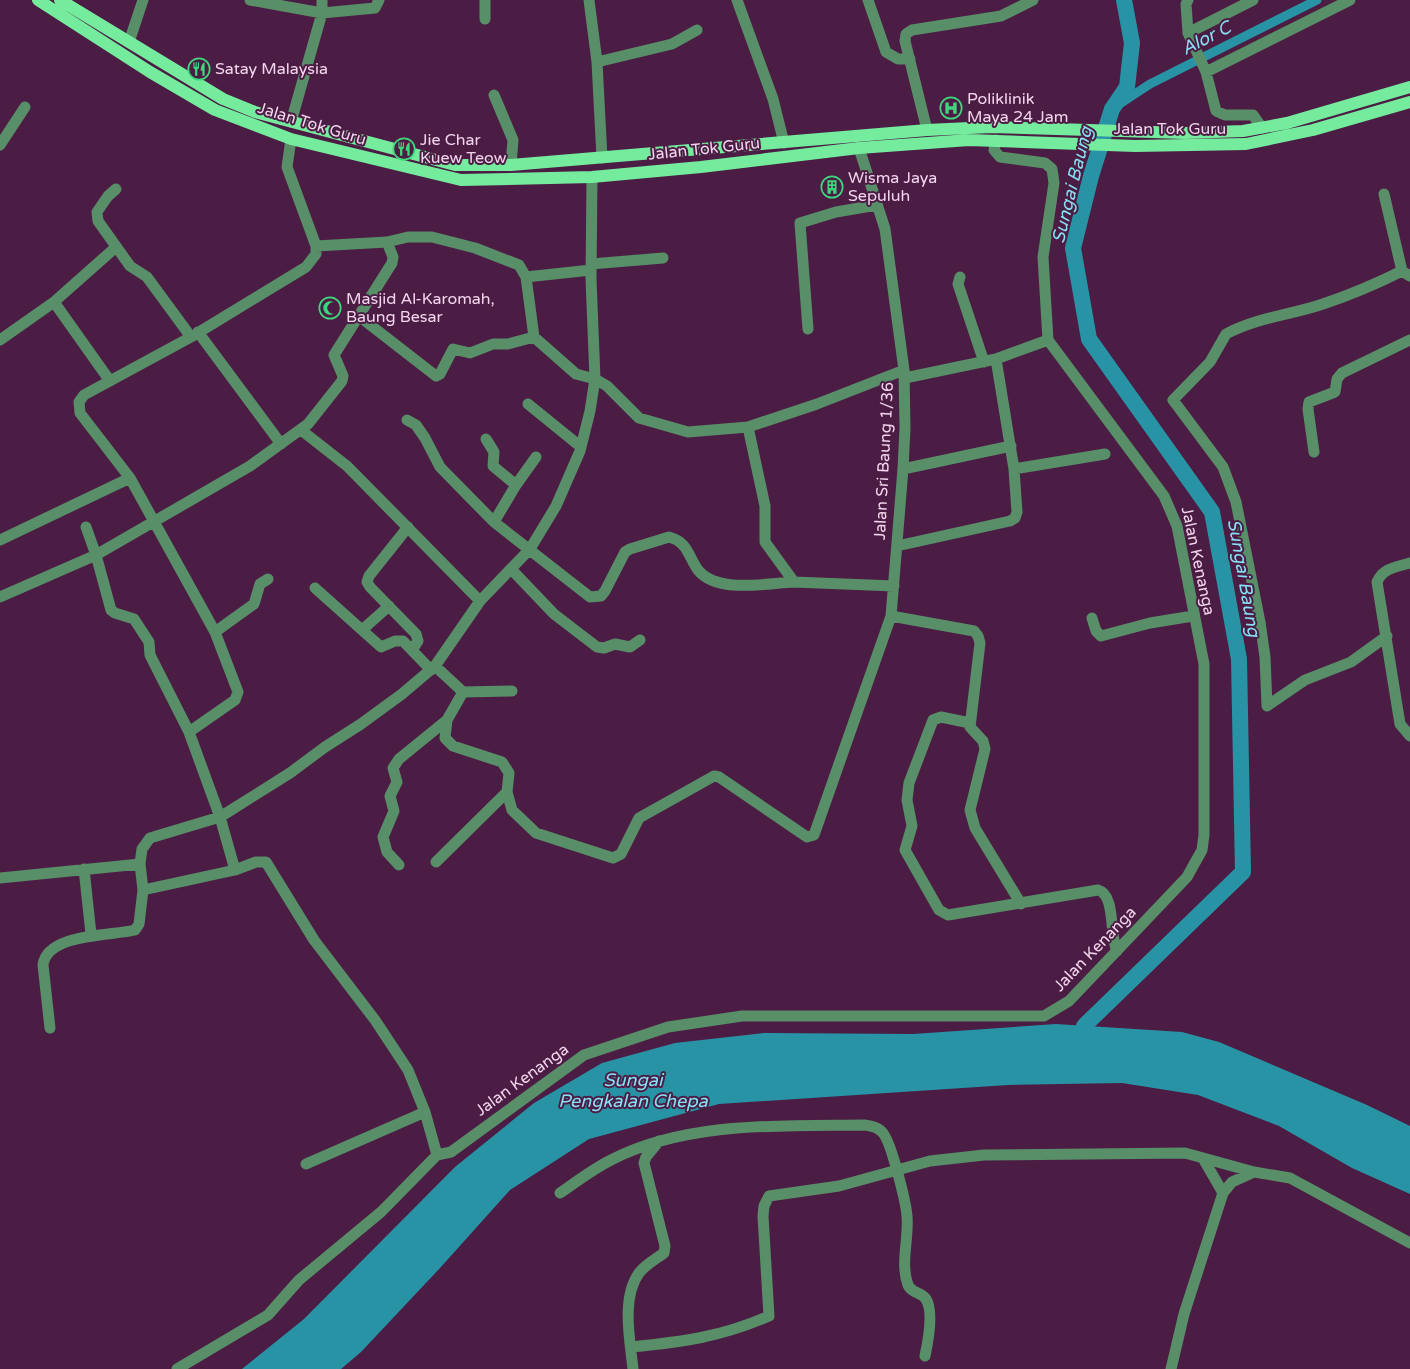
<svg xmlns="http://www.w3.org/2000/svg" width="1410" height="1369" font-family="'Varela Round',sans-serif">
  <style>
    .water { fill: #2993a6 }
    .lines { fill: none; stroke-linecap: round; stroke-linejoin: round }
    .canal { stroke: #2993a6; stroke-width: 9 }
    .river { stroke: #2993a6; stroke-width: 16 }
    .minor { stroke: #588e68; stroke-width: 11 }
    .major { stroke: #75eb9d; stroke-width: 12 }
    .labels { text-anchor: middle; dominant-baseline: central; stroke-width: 4; stroke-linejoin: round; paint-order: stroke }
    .poi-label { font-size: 16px; fill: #f3d5ed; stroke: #4b1d44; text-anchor: start }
    .street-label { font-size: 16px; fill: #f3d5ed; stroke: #4b1d44 }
    .water-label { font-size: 18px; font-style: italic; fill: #87e1f4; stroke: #4b1d44 }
  </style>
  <rect width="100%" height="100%" fill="#4b1d44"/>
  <path class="water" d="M 1056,1024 L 1182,1032 L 1219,1042 L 1367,1105 L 1410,1126 L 1410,1194 L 1352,1168 L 1279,1126 L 1198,1095 L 1122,1083 L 1008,1085 L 719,1104 L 589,1139 L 510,1190 L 440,1268 L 361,1352 L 341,1369 L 242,1369 L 304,1319 L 455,1167 L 534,1103 L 602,1063 L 675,1043 L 764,1033 L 913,1034 Z"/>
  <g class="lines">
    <path class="canal" d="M 1112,109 L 1150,84 L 1317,0"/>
    <path class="river" d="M 1084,1026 L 1243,872 L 1239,659 L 1212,512 L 1089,339 L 1073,248 L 1091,176 L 1112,109 L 1127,87 L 1132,43 L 1124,0"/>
    <path class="minor" d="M 250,0 L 322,13 L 375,8 L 379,0
      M 485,0 L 485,19
      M 589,0 L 597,62 L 602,158
      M 737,0 L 773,99 L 784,143
      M 868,0 L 886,52 L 898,59 L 910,59
      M 1188,0 L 1186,4 L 1188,33 L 1206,72 L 1216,111 L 1225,115 L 1253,115 L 1262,128
      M 1188,33 L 1253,0
      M 129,42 L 143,0
      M 597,62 L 672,44 L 697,30
      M 1206,72 L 1350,0
      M 494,95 L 513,140 L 511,165
      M 291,122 L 322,13 L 322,0
      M 927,130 L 905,41 L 906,34 L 912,30 L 1001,16 L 1033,0
      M 0,145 L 25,107
      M 116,189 L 108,196 L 97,212 L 98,221 L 130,266 L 147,277 L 191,337 L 306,267 L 316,254 L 316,246 L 287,167 L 291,139
      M 1384,194 L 1402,271
      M 316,246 L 387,242 L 408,237 L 432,237 L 475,248 L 519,265 L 526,277 L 591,270
      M 591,264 L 663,258
      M 526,277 L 534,337
      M 960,277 L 958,284 L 984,362
      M 54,302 L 110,381
      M 360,317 L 436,376 L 440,374 L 453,349 L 470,353 L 493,344 L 508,344 L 534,337 L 576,374 L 595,379 L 607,386 L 639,418 L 688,432 L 748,427 L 817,404 L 904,370
      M 808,329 L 800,223 L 836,212 L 877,205
      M 198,332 L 281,444
      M 0,340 L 54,302 L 116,247
      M 905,378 L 996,359 L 1048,340
      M 528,404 L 581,447
      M 407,420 L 416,425 L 425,438 L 440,467 L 494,522 L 590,597 L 601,596 L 605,591 L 625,552 L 630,549 L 669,537 C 688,542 688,556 698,570 C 717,594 767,583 794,582
      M 748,427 L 765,506 L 765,542 L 794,582 L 894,586
      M 301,430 L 347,466 L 480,601
      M 486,439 L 494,452 L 493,466 L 516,485
      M 1314,452 L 1308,409 L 1309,402 L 1335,392 L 1337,379 L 1342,373 L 1410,340
      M 903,469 L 1011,446
      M 1014,469 L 1105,454
      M 494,522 L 516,485 L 536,457
      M 408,527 L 369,576 L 367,582 L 370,587 L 416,634 L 418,641 L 412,650
      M 0,540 L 130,478
      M 897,546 L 1010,521 L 1015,518 L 1017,512 L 1014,469 L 996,359
      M 1410,563 C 1396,567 1383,568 1377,582 L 1400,724 L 1410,736
      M 511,569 L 554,614 L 597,647 L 604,648 L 615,644 L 630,647 L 640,640
      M 315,588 L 381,647 L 395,641 L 403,641 L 431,670
      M 0,597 L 96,555 L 86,527
      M 891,616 L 974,631 L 978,636 L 980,643 L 970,727 L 983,741 L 985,749 L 970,810 L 975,828 L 1021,904
      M 1092,618 L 1096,631 L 1101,636 L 1150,623 L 1193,616
      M 362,630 L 389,606
      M 215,632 L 254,604 L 260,584 L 268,579
      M 1387,636 L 1351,662 L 1305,680 L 1267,706 L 1265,657 L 1260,622 L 1236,502 L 1223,467 L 1173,400 L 1210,362 L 1226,334 C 1258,317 1291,315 1323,304 C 1350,295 1376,284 1402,271 L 1410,276
      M 435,666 L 463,692 L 447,720 L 445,738 L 453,746 L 502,762 L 509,773 L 507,792 L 512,810 L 536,833 L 613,858 L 621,854 L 639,818 L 714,776 L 719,777 L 807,837 L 814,835 L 891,616 L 903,469 L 905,428 L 904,370 L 885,229 L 859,148
      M 463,692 L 512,691
      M 970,723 L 941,717 L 933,720 L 909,783 L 907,800 L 912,826 L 905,850 L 939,910 L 948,915 L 1098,890 C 1116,895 1109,935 1117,951
      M 189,732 L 150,655 L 149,642 L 134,619 L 115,613 L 111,610 L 96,555 L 250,466 L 308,424 L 342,381 L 343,376 L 334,355 L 392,263 L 393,257 L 387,242
      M 436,862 L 507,792
      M 140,864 L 142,849 L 150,838 L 220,817 L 189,732 L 235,700 L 238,692 L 215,632 L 130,478 L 80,413 L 79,402 L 84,395 L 191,337
      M 399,865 L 387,852 L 383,837 L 394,811 L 390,796 L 397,782 L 393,768 L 399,759 L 447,720
      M 84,869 L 91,934
      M 235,870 L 220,817 L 290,773 L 325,747 L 361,724 L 402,694 L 435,666 L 480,601 L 530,549 L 556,506 L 580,451 L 590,411 L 595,379 L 591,279 L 592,177
      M 0,878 L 140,864 L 143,890 L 235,870 L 256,862 L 266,862 L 314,940 L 375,1020 L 408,1070 L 425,1112 L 437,1155
      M 50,1028 L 43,965 C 47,933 112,936 135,930 L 139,924 L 143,890
      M 1204,1160 L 1223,1193
      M 306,1164 L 425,1112
      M 560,1193 C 576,1182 593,1169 611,1160 C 687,1121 782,1126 865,1125 C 871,1126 878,1127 882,1132 C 891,1140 906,1203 907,1216 C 909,1239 900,1263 908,1285 C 911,1293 921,1292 926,1299 C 934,1312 928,1342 925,1356
      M 631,1347 C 682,1342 721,1337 769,1316 L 763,1216 L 764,1206 L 769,1196 L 839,1186 L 930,1161 L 984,1155 L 1185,1153 L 1254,1172 L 1290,1178 L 1410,1243
      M 177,1369 L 268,1315 L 299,1280 L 381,1212 L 437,1155 L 451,1152 L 584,1055 L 668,1027 L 742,1016 L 1044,1016 L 1069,1001 L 1187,877 L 1202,850 L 1204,835 L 1204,664 L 1177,526 L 1164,496 L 1048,340 L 1043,257 L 1054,183 L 1052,169 L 1045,163 L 1000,157 L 994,150 L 996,140
      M 633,1369 C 630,1340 621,1298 639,1273 C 646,1264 656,1259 664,1253 L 665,1246 L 644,1163 L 646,1157 L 659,1141
      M 1171,1369 L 1184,1314 L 1223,1193 L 1232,1182 L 1254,1172"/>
    <path class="major" d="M 38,0 L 150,72 L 215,110 L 291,139 L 461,180 L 592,177 L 701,167 L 859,148 L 969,140 L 1135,146 L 1246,144 L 1313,130 L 1410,102
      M 60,0 L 223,99 L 255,112 L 455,165 L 511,165 L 927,130 L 991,127 L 1185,133 L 1243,131 L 1287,123 L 1410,87"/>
  </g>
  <defs>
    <g id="restaurant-ring" transform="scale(1.125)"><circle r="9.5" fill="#4b1d44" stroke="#3ed77d" stroke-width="1.5"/><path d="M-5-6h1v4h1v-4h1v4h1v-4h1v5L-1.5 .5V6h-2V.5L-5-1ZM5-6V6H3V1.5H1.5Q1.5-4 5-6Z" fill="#3ed77d"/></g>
    <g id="hospital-ring" transform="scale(1.125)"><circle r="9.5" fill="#4b1d44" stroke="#3ed77d" stroke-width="1.5"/><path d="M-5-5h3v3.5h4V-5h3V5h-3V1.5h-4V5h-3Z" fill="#3ed77d"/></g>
    <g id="building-ring" transform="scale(1.125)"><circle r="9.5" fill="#4b1d44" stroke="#3ed77d" stroke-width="1.5"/><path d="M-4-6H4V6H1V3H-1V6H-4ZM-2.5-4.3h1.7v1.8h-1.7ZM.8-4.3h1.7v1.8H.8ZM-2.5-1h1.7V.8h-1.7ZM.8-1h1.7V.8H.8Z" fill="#3ed77d"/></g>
    <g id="mosque-ring" transform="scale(1.125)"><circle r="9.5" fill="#4b1d44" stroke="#3ed77d" stroke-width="1.5"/><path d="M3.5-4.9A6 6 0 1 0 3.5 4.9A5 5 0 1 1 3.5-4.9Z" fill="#3ed77d"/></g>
  </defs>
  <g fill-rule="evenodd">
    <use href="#restaurant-ring" x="199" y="69"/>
    <use href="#hospital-ring" x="951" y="108"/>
    <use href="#restaurant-ring" x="404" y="149"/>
    <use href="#building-ring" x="832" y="187"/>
    <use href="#mosque-ring" x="330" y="308"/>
  </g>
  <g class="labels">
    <g class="poi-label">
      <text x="215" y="69">Satay Malaysia</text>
      <text x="967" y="99">Poliklinik<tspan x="967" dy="18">Maya 24 Jam</tspan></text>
      <text x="420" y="140">Jie Char<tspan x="420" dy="18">Kuew Teow</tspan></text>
      <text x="848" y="178">Wisma Jaya<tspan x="848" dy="18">Sepuluh</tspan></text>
      <text x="346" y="299">Masjid Al-Karomah,<tspan x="346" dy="18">Baung Besar</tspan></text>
    </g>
    <g class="street-label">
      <text transform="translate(312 124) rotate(17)">Jalan Tok Guru</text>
      <text x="1170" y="129">Jalan Tok Guru</text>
      <text transform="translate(704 149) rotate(-6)">Jalan Tok Guru</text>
      <text transform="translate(884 461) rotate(-87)">Jalan Sri Baung 1/36</text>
      <text transform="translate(1198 561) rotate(78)">Jalan Kenanga</text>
      <text transform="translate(1095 949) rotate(-46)">Jalan Kenanga</text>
      <text transform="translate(522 1080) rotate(-36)">Jalan Kenanga</text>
    </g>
    <g class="water-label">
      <text transform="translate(1206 38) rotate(-27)">Alor C</text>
      <text transform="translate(1072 185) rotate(-76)">Sungai Baung</text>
      <text transform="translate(1244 578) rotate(80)">Sungai Baung</text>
      <text x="633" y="1080">Sungai<tspan x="633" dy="21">Pengkalan Chepa</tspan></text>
    </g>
  </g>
</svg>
